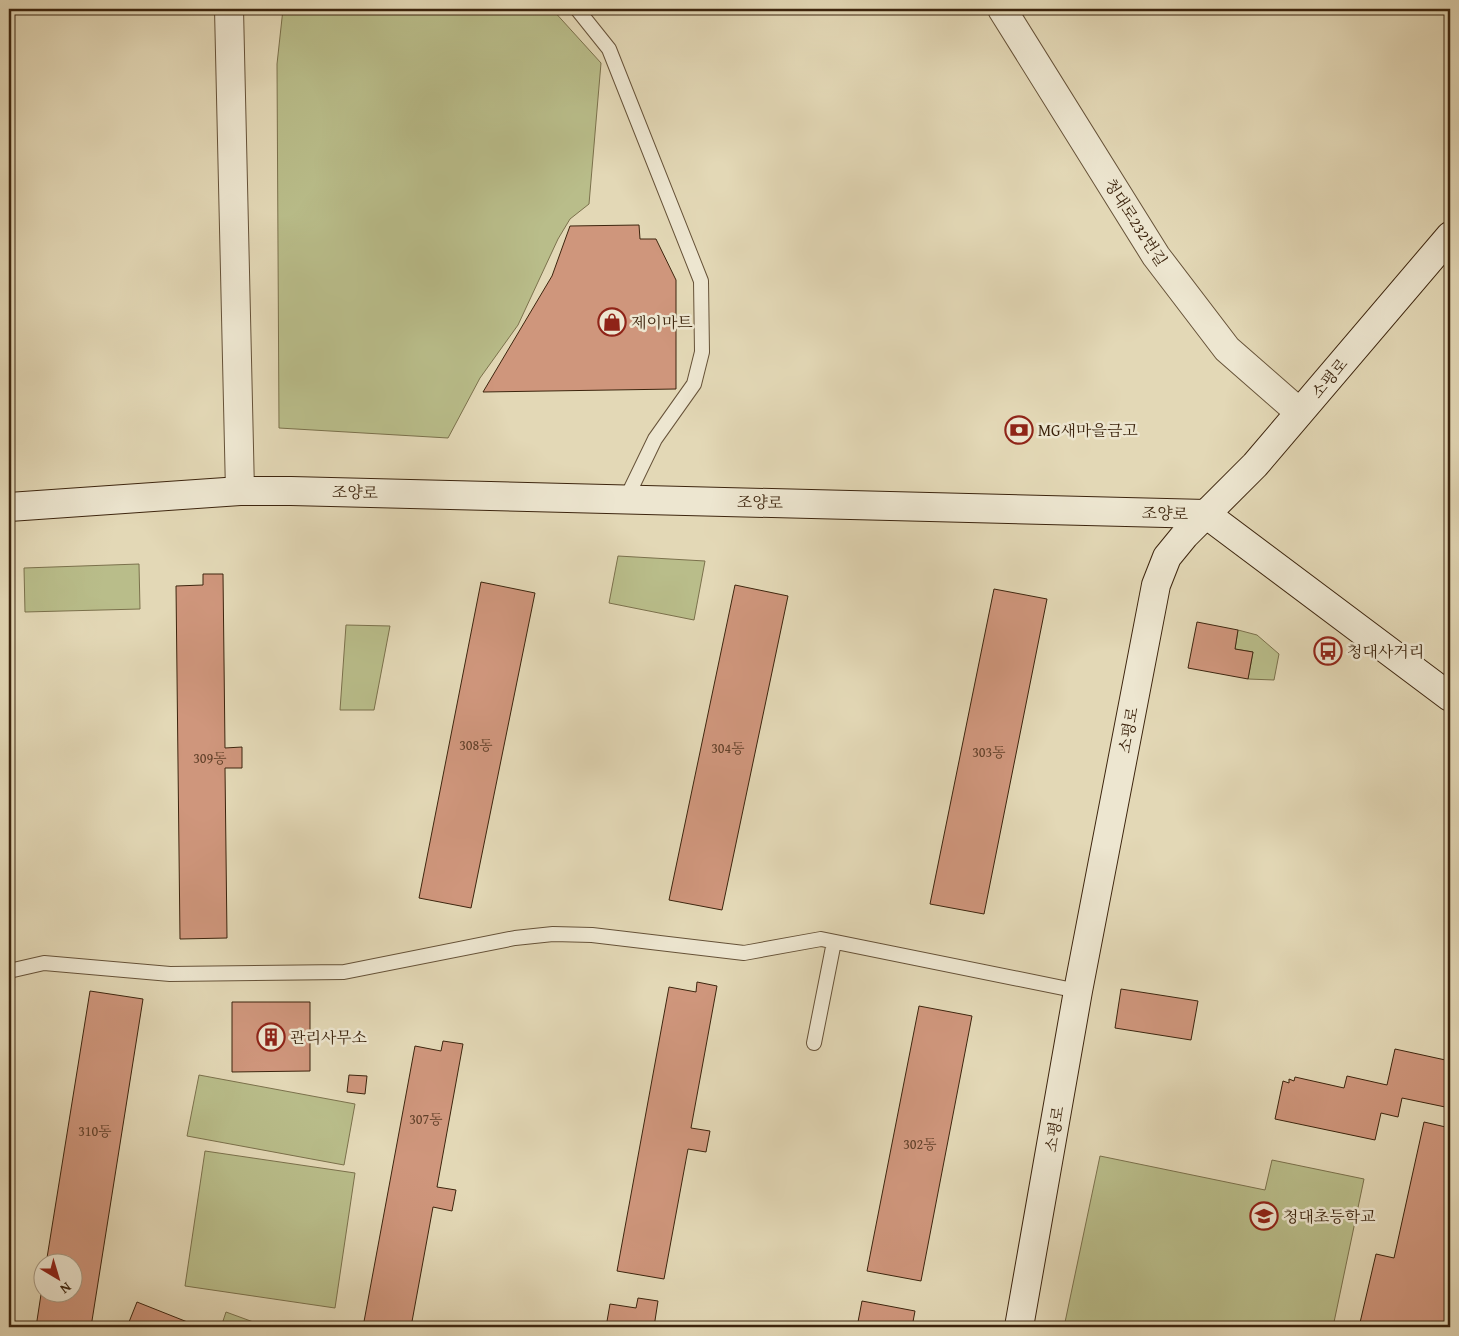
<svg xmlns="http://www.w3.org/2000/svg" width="1459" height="1336" font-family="'Gentium Book Plus','Noto Serif KR',serif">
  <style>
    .green { fill: #b9bd8a; stroke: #7b714c }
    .building { fill: #cf967c; stroke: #3d250e }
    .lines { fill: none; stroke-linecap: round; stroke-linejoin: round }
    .lane-casing { stroke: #665238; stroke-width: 16 }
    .street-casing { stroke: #665238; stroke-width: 30 }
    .secondary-casing { stroke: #3d250e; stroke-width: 30 }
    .lane { stroke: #ede6d0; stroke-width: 14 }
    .street { stroke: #ede6d0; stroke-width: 28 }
    .secondary { stroke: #ede6d0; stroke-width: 28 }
    .labels { text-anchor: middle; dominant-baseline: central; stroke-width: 5; stroke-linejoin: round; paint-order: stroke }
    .number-label { font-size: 14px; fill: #62412a }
    .street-label { font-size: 16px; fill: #3d250e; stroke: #ede6d0 }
    .poi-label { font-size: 16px; fill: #3d250e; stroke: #ede6d0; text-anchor: start }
  </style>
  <rect width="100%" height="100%" fill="#e3d8b6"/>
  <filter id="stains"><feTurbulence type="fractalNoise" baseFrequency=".004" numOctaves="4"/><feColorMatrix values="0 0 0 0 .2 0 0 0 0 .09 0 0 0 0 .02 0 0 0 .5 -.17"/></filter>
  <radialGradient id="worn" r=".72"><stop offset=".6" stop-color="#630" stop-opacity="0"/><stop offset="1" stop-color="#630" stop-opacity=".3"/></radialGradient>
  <path class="green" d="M 283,9 L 552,9 L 601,63 L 589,204 L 570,219 L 558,239 L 518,325 L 480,378 L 448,438 L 279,428 L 277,64 Z
    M 618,556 L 705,561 L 694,620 L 609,603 Z
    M 139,564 L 140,609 L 25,612 L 24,568 Z
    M 346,625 L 390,626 L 374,710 L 340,710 Z
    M 1238,630 L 1257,635 L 1279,654 L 1274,680 L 1248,679 L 1253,652 L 1235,649 Z
    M 199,1075 L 355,1104 L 344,1165 L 187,1136 Z
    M 205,1151 L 355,1173 L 335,1308 L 185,1286 Z
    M 1100,1156 L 1265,1190 L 1272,1160 L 1364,1179 L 1333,1327 L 1064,1327 Z
    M 226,1312 L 267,1327 L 221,1327 Z"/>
  <path class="building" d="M 639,225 L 640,239 L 656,239 L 676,280 L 676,389 L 483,392 L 552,276 L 570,226 Z
    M 203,574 L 223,574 L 225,748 L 242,747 L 242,768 L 225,768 L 227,938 L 180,939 L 176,586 L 203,585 Z
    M 481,582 L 535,593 L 471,908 L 419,898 Z
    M 735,585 L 788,596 L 722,910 L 669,900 Z
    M 994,589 L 1047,599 L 984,914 L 930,904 Z
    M 1197,622 L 1238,630 L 1235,649 L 1253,652 L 1248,679 L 1188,668 Z
    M 697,982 L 717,986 L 691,1128 L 710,1131 L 706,1152 L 688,1149 L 664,1279 L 617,1271 L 669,987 L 696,992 Z
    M 1121,989 L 1198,1001 L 1191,1040 L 1115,1028 Z
    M 90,991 L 143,999 L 91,1327 L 36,1327 L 42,1288 L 42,1294 L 72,1294 L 72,1264 L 46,1264 Z
    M 232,1002 L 310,1002 L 310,1071 L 232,1072 Z
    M 919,1006 L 972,1016 L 921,1281 L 867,1271 Z
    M 443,1041 L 463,1044 L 437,1187 L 456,1190 L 452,1211 L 433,1207 L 411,1327 L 363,1327 L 415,1046 L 441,1051 Z
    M 1395,1049 L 1450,1061 L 1450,1108 L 1402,1098 L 1398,1117 L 1381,1113 L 1375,1140 L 1275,1119 L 1283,1081 L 1289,1083 L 1289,1079 L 1294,1081 L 1295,1077 L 1344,1088 L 1347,1076 L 1387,1085 Z
    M 349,1075 L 367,1076 L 365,1094 L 347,1092 Z
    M 1424,1122 L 1450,1128 L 1450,1303 L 1445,1327 L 1359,1327 L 1376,1254 L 1394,1258 Z
    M 638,1298 L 658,1301 L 654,1327 L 606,1327 L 610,1304 L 636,1308 Z
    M 862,1301 L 915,1311 L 912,1327 L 857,1327 Z
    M 137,1302 L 200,1327 L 127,1327 Z"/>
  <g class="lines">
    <g class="lane-casing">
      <path id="lane" d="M 577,9 L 609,49 L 701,281 L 702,352 L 694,384 L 655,439 L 626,499
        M 9,971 L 44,963 L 170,974 L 344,972 L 515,938 L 553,934 L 592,935 L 744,953 L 821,939 L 1078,991
        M 814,1043 L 834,942"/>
    </g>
    <g class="street-casing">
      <path id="street" d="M 229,9 L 240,491
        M 1002,9 L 1156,256 L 1227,349 L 1299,412"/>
    </g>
    <g class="secondary-casing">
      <path id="secondary" d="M 9,507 L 240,491 L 291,491 L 1206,514 L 1450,697
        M 1019,1327 L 1078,991 L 1156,585 L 1167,557 L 1185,535 L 1255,465 L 1450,236"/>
    </g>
    <use href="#lane" class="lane"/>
    <use href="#street" class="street"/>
    <use href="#secondary" class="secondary"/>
  </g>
  <defs>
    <g id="shop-ring" transform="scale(1.4375)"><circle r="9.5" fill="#ede6d0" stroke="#8f2418" stroke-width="1.5"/><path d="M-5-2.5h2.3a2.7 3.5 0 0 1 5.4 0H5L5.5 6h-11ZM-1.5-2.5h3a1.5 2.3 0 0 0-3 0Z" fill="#8f2418"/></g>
    <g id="bank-ring" transform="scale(1.4375)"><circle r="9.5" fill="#ede6d0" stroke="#8f2418" stroke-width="1.5"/><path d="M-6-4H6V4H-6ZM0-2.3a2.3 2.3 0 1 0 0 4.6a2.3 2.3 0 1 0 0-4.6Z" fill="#8f2418"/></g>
    <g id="bus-ring" transform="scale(1.4375)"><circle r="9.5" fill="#ede6d0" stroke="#8f2418" stroke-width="1.5"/><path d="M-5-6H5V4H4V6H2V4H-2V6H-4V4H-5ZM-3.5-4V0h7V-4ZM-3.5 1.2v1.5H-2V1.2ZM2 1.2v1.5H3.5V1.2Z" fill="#8f2418"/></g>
    <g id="building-ring" transform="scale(1.4375)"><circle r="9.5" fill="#ede6d0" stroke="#8f2418" stroke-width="1.5"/><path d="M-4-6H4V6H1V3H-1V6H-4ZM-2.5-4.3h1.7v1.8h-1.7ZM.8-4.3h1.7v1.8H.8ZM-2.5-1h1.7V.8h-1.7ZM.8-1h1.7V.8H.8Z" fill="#8f2418"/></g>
    <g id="school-ring" transform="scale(1.4375)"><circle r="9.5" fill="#ede6d0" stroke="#8f2418" stroke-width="1.5"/><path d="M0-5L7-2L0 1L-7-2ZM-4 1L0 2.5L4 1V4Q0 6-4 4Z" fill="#8f2418"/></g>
  </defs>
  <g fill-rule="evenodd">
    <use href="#shop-ring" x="612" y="322"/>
    <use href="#bank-ring" x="1019" y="430"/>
    <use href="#bus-ring" x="1328" y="651"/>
    <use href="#building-ring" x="271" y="1037"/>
    <use href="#school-ring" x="1264" y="1216"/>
  </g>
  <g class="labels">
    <g class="number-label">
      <text x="476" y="745">308동</text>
      <text x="728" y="748">304동</text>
      <text x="989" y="752">303동</text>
      <text x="210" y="758">309동</text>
      <text x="426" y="1119">307동</text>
      <text x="95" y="1131">310동</text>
      <text x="920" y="1144">302동</text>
    </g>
    <g class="street-label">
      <text transform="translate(1136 222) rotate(57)">청대로232번길</text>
      <text transform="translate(1329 378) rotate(-50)">소평로</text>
      <text transform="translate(355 492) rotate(1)">조양로</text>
      <text transform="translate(760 502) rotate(1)">조양로</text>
      <text transform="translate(1165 513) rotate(2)">조양로</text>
      <text transform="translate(1128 730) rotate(-79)">소평로</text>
      <text transform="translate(1054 1129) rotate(-80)">소평로</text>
    </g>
    <g class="poi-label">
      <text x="631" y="322">제이마트</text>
      <text x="1038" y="430">MG새마을금고</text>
      <text x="1347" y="651">청대사거리</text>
      <text x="290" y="1037">관리사무소</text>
      <text x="1283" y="1216">청대초등학교</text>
    </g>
  </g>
  <rect width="1459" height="1336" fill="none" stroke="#e3d8b6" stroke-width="30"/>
  <rect x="10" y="10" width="1439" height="1316" fill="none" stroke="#3d250e" stroke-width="2.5"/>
  <rect x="15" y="15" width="1429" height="1306" fill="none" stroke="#3d250e"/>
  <g transform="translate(58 1278) rotate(142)"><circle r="24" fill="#ede6d0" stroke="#a79982"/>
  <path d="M0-4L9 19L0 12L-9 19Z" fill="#8f2418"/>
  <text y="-8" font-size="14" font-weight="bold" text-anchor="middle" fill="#3d250e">N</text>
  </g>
  <rect width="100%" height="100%" filter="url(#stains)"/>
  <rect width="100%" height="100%" fill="url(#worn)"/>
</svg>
